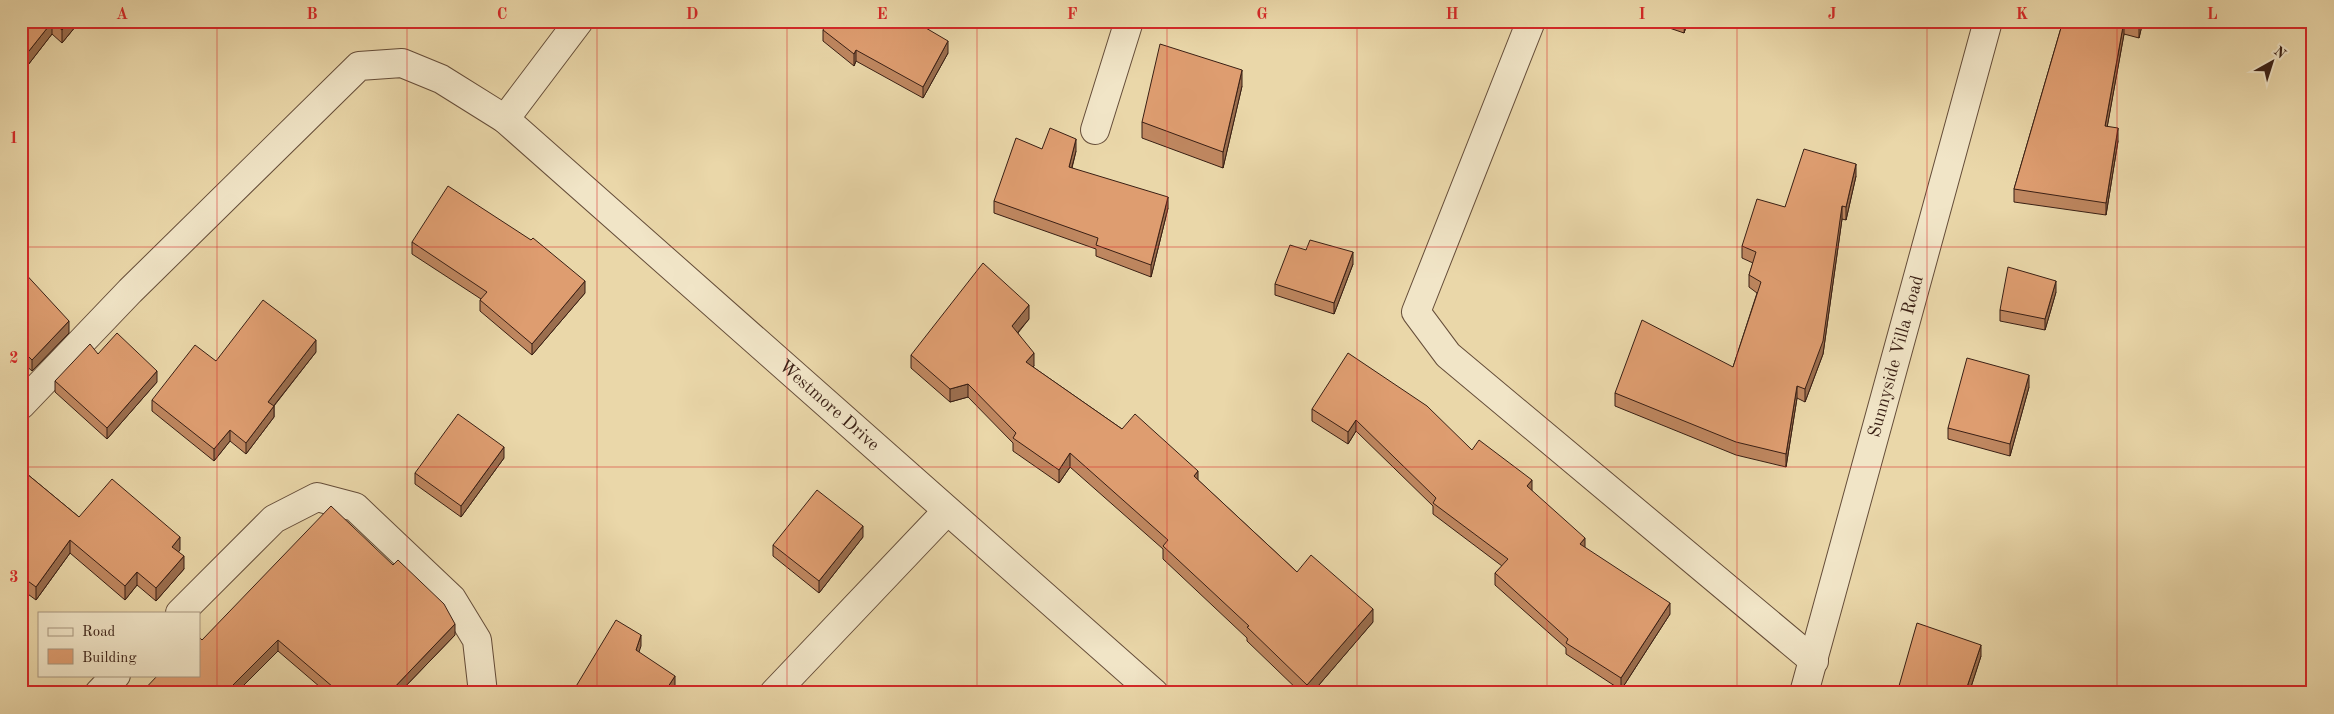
<svg xmlns="http://www.w3.org/2000/svg" width="2334" height="714" font-family="'Old Standard TT',serif">
  <style>
    .lines { fill: none; stroke-linecap: round; stroke-linejoin: round }
    .minor-casing { stroke: #654d39; stroke-width: 30 }
    .minor { stroke: #f1e5c7; stroke-width: 28 }
    .wall { fill: #bf8760; stroke: #391f14 }
    .shaded-wall { fill: #9b6e4e; stroke: #391f14 }
    .building { fill: #de9d70; stroke: #391f14 }
    .grid { fill: none; stroke: #d62828; stroke-width: 1; stroke-opacity: 0.55 }
    .labels { text-anchor: middle; dominant-baseline: central; stroke-width: 4; stroke-linejoin: round; paint-order: stroke }
    .street-label { font-size: 18px; fill: #391f14; stroke: #f1e5c7 }
    .neatline { fill: none; stroke: #d62828; stroke-width: 2 }
    .grid-label { font-size: 16px; text-anchor: middle; font-weight: bold; fill: #d62828 }
  </style>
  <rect width="100%" height="100%" fill="#ead7a9"/>
  <filter id="stains"><feTurbulence type="fractalNoise" baseFrequency=".004" numOctaves="4"/><feColorMatrix values="0 0 0 0 .2 0 0 0 0 .09 0 0 0 0 .02 0 0 0 .5 -.17"/></filter>
  <radialGradient id="worn" r=".72"><stop offset=".6" stop-color="#630" stop-opacity="0"/><stop offset="1" stop-color="#630" stop-opacity=".3"/></radialGradient>
  <g class="lines">
    <g class="minor-casing">
      <g id="minor">
        <path d="M 1531,21 L 1416,312 L 1448,355 L 1814,661"/>
        <path d="M 505,119 L 579,21"/>
        <path d="M 1095,130 L 1129,21"/>
        <path id="s1" d="M 21,405 L 130,291 L 359,66 L 402,63 L 441,79 L 505,119 L 1154,693"/>
        <path d="M 180,613 L 274,519 L 317,497 L 355,507 L 452,599 L 477,640 L 483,693"/>
        <path d="M 99,693 L 116,675"/>
        <path d="M 774,693 L 947,511"/>
        <path id="s2" d="M 1804,693 L 1988,21"/>
      </g>
    </g>
    <use href="#minor" class="minor"/>
  </g>
  <path class="wall" d="M 21,21 L 80,21 L 62,43 L 52,34 L 21,74 Z
    M 1649,21 L 1688,21 L 1684,33 Z
    M 2063,21 L 2143,21 L 2139,38 L 2124,34 L 2107,127 L 2118,141 L 2106,215 L 2014,202 L 2014,189 Z
    M 823,30 L 948,53 L 923,98 L 856,61 L 854,66 L 823,41 Z
    M 1242,86 L 1223,168 L 1142,138 L 1142,122 Z
    M 1042,149 L 1076,151 L 1072,168 L 1168,208 L 1151,277 L 1096,256 L 1096,249 L 994,213 L 994,201 Z
    M 1856,176 L 1846,220 L 1842,219 L 1823,354 L 1805,402 L 1797,398 L 1786,467 L 1736,455 L 1615,406 L 1615,393 L 1733,367 L 1757,293 L 1749,287 L 1749,275 L 1753,263 L 1742,258 L 1742,246 L 1785,207 Z
    M 412,242 L 585,293 L 532,355 L 480,311 L 480,300 L 481,299 L 412,254 Z
    M 1306,250 L 1353,264 L 1334,314 L 1275,295 L 1275,284 Z
    M 21,269 L 69,333 L 32,371 L 23,363 L 21,364 Z
    M 2056,292 L 2045,330 L 2000,321 L 2000,310 Z
    M 1029,319 L 1018,333 L 1034,366 L 1033,367 L 1122,429 L 1198,480 L 1297,572 L 1373,622 L 1312,693 L 1301,693 L 1247,641 L 1247,638 L 1163,559 L 1163,549 L 1070,467 L 1059,483 L 1013,451 L 1013,443 L 968,397 L 950,402 L 911,368 L 911,355 Z
    M 316,352 L 274,406 L 274,417 L 246,454 L 230,441 L 214,461 L 152,411 L 152,400 L 216,361 Z
    M 98,354 L 157,382 L 107,439 L 55,392 L 55,381 Z
    M 2029,387 L 2010,456 L 1948,439 L 1948,428 Z
    M 1312,409 L 1472,450 L 1532,491 L 1585,548 L 1670,614 L 1621,690 L 1566,654 L 1566,648 L 1495,585 L 1495,573 L 1502,566 L 1433,514 L 1433,506 L 1356,431 L 1348,444 L 1312,421 Z
    M 504,458 L 461,517 L 415,484 L 415,473 Z
    M 21,469 L 79,517 L 180,550 L 178,552 L 184,569 L 156,601 L 137,585 L 125,600 L 70,553 L 36,600 L 21,589 Z
    M 863,537 L 819,593 L 773,556 L 773,545 Z
    M 455,635 L 399,693 L 327,693 L 278,651 L 236,693 L 141,693 L 202,640 Z
    M 1981,656 L 1969,693 L 1897,693 Z"/>
  <path class="shaded-wall" d="M 70,21 L 80,21 L 62,43 L 62,30 Z
    M 1685,21 L 1688,21 L 1684,33 Z
    M 2124,21 L 2124,34 L 2105,139 L 2105,126 Z
    M 2140,21 L 2143,21 L 2139,38 L 2139,25 Z
    M 52,22 L 52,34 L 21,74 L 21,61 Z
    M 948,41 L 948,53 L 923,98 L 923,87 Z
    M 856,50 L 856,61 L 854,66 L 854,54 Z
    M 1242,70 L 1242,86 L 1223,168 L 1223,152 Z
    M 2118,128 L 2118,141 L 2106,215 L 2106,203 Z
    M 1076,139 L 1076,151 L 1069,178 L 1069,167 Z
    M 1856,164 L 1856,176 L 1846,220 L 1846,207 Z
    M 1168,197 L 1168,208 L 1151,277 L 1151,265 Z
    M 1842,206 L 1842,219 L 1823,354 L 1805,402 L 1805,389 Z
    M 1353,252 L 1353,264 L 1334,314 L 1334,303 Z
    M 585,281 L 585,293 L 532,355 L 532,344 Z
    M 2056,281 L 2056,292 L 2045,330 L 2045,319 Z
    M 1029,305 L 1029,319 L 1012,339 L 1012,326 Z
    M 69,321 L 69,333 L 32,371 L 32,360 Z
    M 316,340 L 316,352 L 268,413 L 268,402 Z
    M 23,351 L 23,363 L 21,364 L 21,353 Z
    M 1034,353 L 1034,366 L 1026,375 L 1026,362 Z
    M 157,371 L 157,382 L 107,439 L 107,428 Z
    M 2029,375 L 2029,387 L 2010,456 L 2010,444 Z
    M 968,384 L 968,397 L 950,402 L 950,389 Z
    M 1797,386 L 1797,398 L 1786,467 L 1786,454 Z
    M 274,406 L 274,417 L 246,454 L 246,443 Z
    M 1356,420 L 1356,431 L 1348,444 L 1348,432 Z
    M 230,430 L 230,441 L 214,461 L 214,449 Z
    M 504,447 L 504,458 L 461,517 L 461,506 Z
    M 1070,453 L 1070,467 L 1059,483 L 1059,470 Z
    M 1198,471 L 1198,484 L 1194,476 Z
    M 1532,480 L 1532,491 L 1527,486 Z
    M 863,526 L 863,537 L 819,593 L 819,581 Z
    M 180,537 L 180,550 L 172,560 L 172,547 Z
    M 1585,538 L 1585,549 L 1580,544 Z
    M 70,540 L 70,553 L 36,600 L 36,587 Z
    M 184,556 L 184,569 L 156,601 L 156,588 Z
    M 137,572 L 137,585 L 125,600 L 125,586 Z
    M 1670,603 L 1670,614 L 1621,690 L 1621,678 Z
    M 1373,609 L 1373,622 L 1312,693 L 1307,693 L 1307,685 Z
    M 455,624 L 455,635 L 399,693 L 389,693 Z
    M 641,635 L 641,646 L 636,661 L 636,650 Z
    M 278,640 L 278,651 L 236,693 L 225,693 Z
    M 1981,645 L 1981,656 L 1969,693 L 1965,693 Z
    M 675,676 L 675,687 L 671,693 L 664,693 Z"/>
  <path class="building" d="M 21,21 L 70,21 L 62,30 L 52,22 L 21,61 Z
    M 827,21 L 914,21 L 948,41 L 923,87 L 856,50 L 854,54 L 823,30 Z
    M 2063,21 L 2124,21 L 2105,126 L 2118,128 L 2106,203 L 2014,189 Z
    M 2125,21 L 2140,21 L 2139,25 Z
    M 1160,44 L 1242,70 L 1223,152 L 1142,122 Z
    M 1050,128 L 1076,139 L 1069,167 L 1168,197 L 1151,265 L 1096,245 L 1098,238 L 994,201 L 1016,138 L 1042,149 Z
    M 1804,149 L 1856,164 L 1846,207 L 1842,206 L 1823,341 L 1805,389 L 1797,386 L 1786,454 L 1736,442 L 1615,393 L 1642,320 L 1733,367 L 1761,282 L 1749,275 L 1756,252 L 1742,246 L 1757,199 L 1785,207 Z
    M 448,186 L 531,240 L 533,238 L 585,281 L 532,344 L 480,300 L 487,292 L 412,242 Z
    M 1310,240 L 1353,252 L 1334,303 L 1275,284 L 1290,245 L 1306,250 Z
    M 983,263 L 1029,305 L 1012,326 L 1034,353 L 1026,362 L 1122,429 L 1135,414 L 1198,471 L 1194,476 L 1297,572 L 1311,555 L 1373,609 L 1307,685 L 1247,627 L 1249,626 L 1163,546 L 1168,540 L 1070,453 L 1059,470 L 1013,438 L 1016,433 L 968,384 L 950,389 L 911,355 Z
    M 2008,267 L 2056,281 L 2045,319 L 2000,310 Z
    M 21,269 L 69,321 L 32,360 L 23,351 L 21,353 Z
    M 263,300 L 316,340 L 268,402 L 274,406 L 246,443 L 230,430 L 214,449 L 152,400 L 195,345 L 216,361 Z
    M 117,333 L 157,371 L 107,428 L 55,381 L 90,344 L 98,354 Z
    M 1348,353 L 1427,406 L 1472,450 L 1479,440 L 1532,480 L 1527,486 L 1585,538 L 1580,544 L 1670,603 L 1621,678 L 1566,643 L 1568,639 L 1495,573 L 1508,559 L 1433,503 L 1436,498 L 1356,420 L 1348,432 L 1312,409 Z
    M 1967,358 L 2029,375 L 2010,444 L 1948,428 Z
    M 458,414 L 504,447 L 461,506 L 415,473 Z
    M 21,469 L 79,517 L 112,479 L 180,537 L 172,547 L 184,556 L 156,588 L 137,572 L 125,586 L 70,540 L 36,587 L 21,576 Z
    M 817,490 L 863,526 L 819,581 L 773,545 Z
    M 331,506 L 393,565 L 398,560 L 444,604 L 455,624 L 389,693 L 340,693 L 278,640 L 225,693 L 141,693 L 158,675 L 199,675 L 199,637 L 202,640 Z
    M 616,620 L 641,635 L 636,650 L 675,676 L 664,693 L 572,693 Z
    M 1917,623 L 1981,645 L 1965,693 L 1962,693 L 1948,686 L 1947,693 L 1897,693 Z"/>
  <path class="grid" d="M 217,21 L 217,693M 407,21 L 407,693M 597,21 L 597,693M 787,21 L 787,693M 977,21 L 977,693M 1167,21 L 1167,693M 1357,21 L 1357,693M 1547,21 L 1547,693M 1737,21 L 1737,693M 1927,21 L 1927,693M 2117,21 L 2117,693M 21,247 L 2313,247M 21,467 L 2313,467"/>
  <g class="labels">
    <g class="street-label">
      <text stroke="none"><textPath href="#s2" startOffset="349">Sunnyside Villa Road</textPath></text>
      <text stroke="none"><textPath href="#s1" startOffset="1072">Westmore Drive</textPath></text>
    </g>
  </g>
  <rect width="2334" height="714" fill="none" stroke="#ead7a9" stroke-width="55"/>
  <rect x="38" y="612" width="162" height="65" fill="#f1e5c7" stroke="#a7967f"/>
  <rect x="48" y="628" width="25" height="8" fill="#f1e5c7" stroke="#a7967f"/>
  <text x="82" y="636" font-size="15" fill="#391f14">Road</text>
  <rect x="48" y="649" width="25" height="15" fill="#de9d70" stroke="#a7967f"/>
  <text x="82" y="662" font-size="15" fill="#391f14">Building</text>
  <g transform="translate(2272 62) rotate(39)" stroke="#f1e5c7" stroke-width="4" paint-order="stroke">
  <path d="M0-4L9 19L0 12L-9 19Z" fill="#391f14"/>
  <text y="-8" font-size="14" font-weight="bold" text-anchor="middle" fill="#391f14">N</text>
  </g>
  <rect x="28" y="28" width="2278" height="658" class="neatline"/>
  <g class="grid-label">
    <text x="122" y="19">A</text>
    <text x="312" y="19">B</text>
    <text x="502" y="19">C</text>
    <text x="692" y="19">D</text>
    <text x="882" y="19">E</text>
    <text x="1072" y="19">F</text>
    <text x="1262" y="19">G</text>
    <text x="1452" y="19">H</text>
    <text x="1642" y="19">I</text>
    <text x="1832" y="19">J</text>
    <text x="2022" y="19">K</text>
    <text x="2212" y="19">L</text>
    <text x="14" y="143">1</text>
    <text x="14" y="363">2</text>
    <text x="14" y="582">3</text>
  </g>
  <rect width="100%" height="100%" filter="url(#stains)"/>
  <rect width="100%" height="100%" fill="url(#worn)"/>
</svg>
